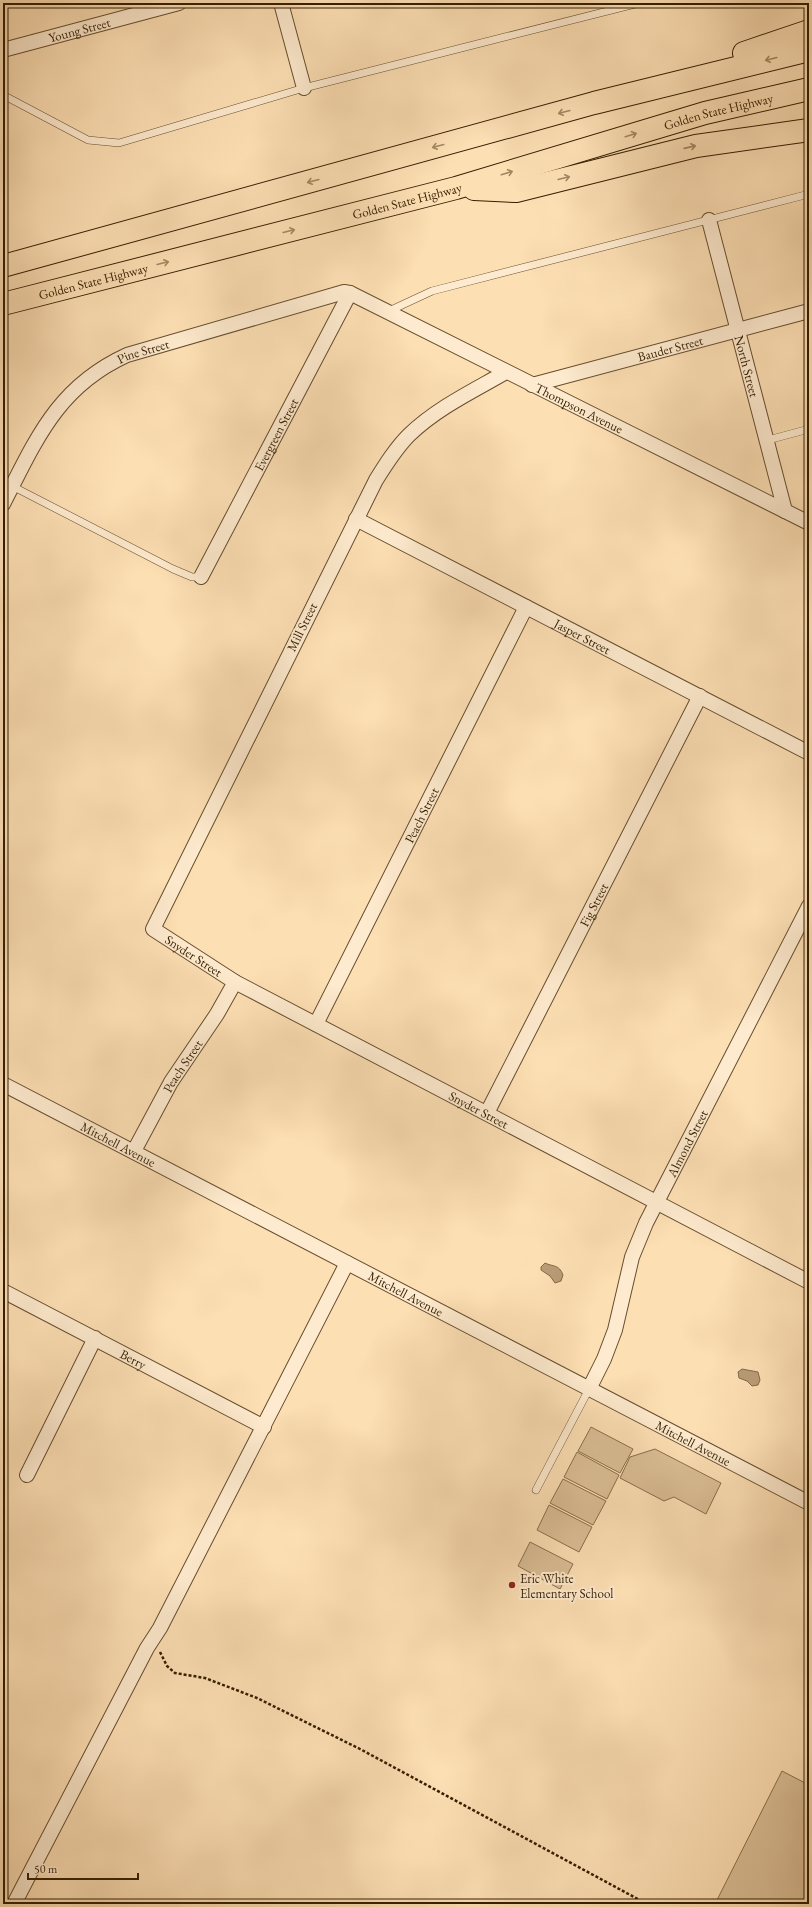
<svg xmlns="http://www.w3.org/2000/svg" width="812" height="1907" font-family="'EB Garamond',serif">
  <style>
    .green { fill: #dbbe95; stroke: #886e4a }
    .water { fill: #b99d77; stroke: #846a47 }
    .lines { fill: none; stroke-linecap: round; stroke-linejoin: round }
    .lane-casing { stroke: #664e2d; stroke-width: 8 }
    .street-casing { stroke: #664e2d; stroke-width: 16 }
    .highway-casing { stroke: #341e00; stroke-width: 24 }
    .path { stroke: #341e00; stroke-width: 2.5; stroke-dasharray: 3 2; stroke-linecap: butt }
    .lane { stroke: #feeace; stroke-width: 7 }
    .street { stroke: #feeace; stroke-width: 14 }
    .highway { stroke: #fddfb4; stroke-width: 22 }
    .oneway { stroke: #a38863 }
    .poi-dot { fill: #8f2418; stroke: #feeace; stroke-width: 1.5 }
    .labels { text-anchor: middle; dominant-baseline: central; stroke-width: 4; stroke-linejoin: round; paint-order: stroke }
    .street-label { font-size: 13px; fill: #341e00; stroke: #feeace }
    .poi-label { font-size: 13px; fill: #341e00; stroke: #feeace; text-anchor: start }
  </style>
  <rect width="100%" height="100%" fill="#fddfb4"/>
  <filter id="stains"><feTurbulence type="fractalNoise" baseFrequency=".005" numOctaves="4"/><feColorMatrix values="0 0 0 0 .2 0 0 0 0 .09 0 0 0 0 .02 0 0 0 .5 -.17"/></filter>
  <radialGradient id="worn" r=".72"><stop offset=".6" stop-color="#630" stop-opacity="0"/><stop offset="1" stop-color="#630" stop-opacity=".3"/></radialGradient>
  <path class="green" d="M 591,1427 L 633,1449 L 620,1473 L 578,1451 Z
    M 655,1449 L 721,1483 L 706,1514 L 674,1497 L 664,1501 L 620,1478 L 630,1457 Z
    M 577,1452 L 619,1475 L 607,1499 L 564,1477 Z
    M 563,1479 L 606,1501 L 593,1525 L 550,1503 Z
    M 549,1505 L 592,1527 L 579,1552 L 537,1530 Z
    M 530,1542 L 573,1564 L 560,1589 L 518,1566 Z
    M 782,1771 L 809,1785 L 809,1904 L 715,1904 Z"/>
  <path class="water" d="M 545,1263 C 553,1267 559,1264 563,1275 L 561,1281 L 555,1283 L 550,1276 L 541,1270 L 541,1267 Z
    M 742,1369 L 758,1372 L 760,1380 L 758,1385 L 752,1386 L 747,1381 L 739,1378 L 738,1372 Z"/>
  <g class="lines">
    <g class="lane-casing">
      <path id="lane" d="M 3,95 L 88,140 L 119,143 L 304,88 L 639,3
        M 389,311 L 432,291 L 809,194
        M 768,440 L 809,429
        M 12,486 L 173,569 L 192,577 L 201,577
        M 536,1490 L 589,1389"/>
    </g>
    <g class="street-casing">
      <g id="street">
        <path d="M 281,3 L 304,88"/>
        <path id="s1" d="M 3,50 L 179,3"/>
        <path id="s2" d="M 709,220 L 785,511"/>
        <path id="s3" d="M 506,372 C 473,391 437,408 409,435 C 396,448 386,464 376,480 L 153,929 L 235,982 L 809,1282"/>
        <path id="s4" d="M 532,385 L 809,311"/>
        <path id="s5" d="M 3,504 C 36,440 57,387 127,355 L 344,292 L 350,293 L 809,523"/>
        <path id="s6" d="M 356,519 L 809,753"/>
        <path id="s7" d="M 201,577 L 350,293"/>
        <path id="s8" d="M 316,1024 L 526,607"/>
        <path id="s9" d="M 3,1084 L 809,1503"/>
        <path id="s10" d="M 487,1113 L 700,696"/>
        <path id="s11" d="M 134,1151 L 171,1082 L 217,1014 L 235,982"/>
        <path id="s12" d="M 3,1291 L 264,1427"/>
        <path id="s13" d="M 589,1389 L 604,1359 L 615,1330 L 632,1257 L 646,1223 L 809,906"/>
        <path d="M 27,1475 L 95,1338"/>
        <path d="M 14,1904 L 147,1648 L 160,1628 L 347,1263"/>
      </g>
    </g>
    <g class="highway-casing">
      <g id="highway">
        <path d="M 744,53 L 809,31"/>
        <path d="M 474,189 L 516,191 L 696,146 L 809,130"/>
        <path d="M 3,266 L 594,103 L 809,50"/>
        <path id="s14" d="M 3,304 L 456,188 L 705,113 L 809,89"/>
      </g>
    </g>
    <path class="path" d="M 160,1652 L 167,1666 L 175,1673 L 205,1678 L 257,1698 L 360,1749 L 647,1904"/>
    <use href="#lane" class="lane"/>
    <use href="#street" class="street"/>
    <use href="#highway" class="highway"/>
  </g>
  <defs><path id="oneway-shaft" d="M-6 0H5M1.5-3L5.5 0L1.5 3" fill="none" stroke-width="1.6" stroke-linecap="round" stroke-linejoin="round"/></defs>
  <g class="oneway">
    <use href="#oneway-shaft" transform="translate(771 59) rotate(166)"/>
    <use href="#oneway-shaft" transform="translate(564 112) rotate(165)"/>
    <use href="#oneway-shaft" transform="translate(631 135) rotate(-17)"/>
    <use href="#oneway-shaft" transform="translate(438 146) rotate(165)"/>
    <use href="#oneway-shaft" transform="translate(690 147) rotate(-13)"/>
    <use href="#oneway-shaft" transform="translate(507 173) rotate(-17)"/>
    <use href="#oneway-shaft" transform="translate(564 178) rotate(-14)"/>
    <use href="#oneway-shaft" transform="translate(313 181) rotate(165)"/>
    <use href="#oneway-shaft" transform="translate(289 231) rotate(-14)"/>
    <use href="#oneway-shaft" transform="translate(163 263) rotate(-14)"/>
  </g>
  <circle class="poi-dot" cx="512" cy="1585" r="4"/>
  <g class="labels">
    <g class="street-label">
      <text stroke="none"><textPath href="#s1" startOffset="79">Young Street</textPath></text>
      <text stroke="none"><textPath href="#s14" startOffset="741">Golden State Highway</textPath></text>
      <text stroke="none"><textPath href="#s14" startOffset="417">Golden State Highway</textPath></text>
      <text stroke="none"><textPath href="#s14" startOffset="93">Golden State Highway</textPath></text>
      <text stroke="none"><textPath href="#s4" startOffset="143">Bauder Street</textPath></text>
      <text stroke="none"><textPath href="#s5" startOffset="215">Pine Street</textPath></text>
      <text stroke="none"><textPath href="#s2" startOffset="151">North Street</textPath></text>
      <text stroke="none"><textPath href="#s5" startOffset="687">Thompson Avenue</textPath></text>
      <text stroke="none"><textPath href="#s7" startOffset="161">Evergreen Street</textPath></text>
      <text transform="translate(302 627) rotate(-64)">Mill Street</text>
      <text stroke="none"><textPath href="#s6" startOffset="255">Jasper Street</textPath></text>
      <text stroke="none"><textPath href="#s8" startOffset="234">Peach Street</textPath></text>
      <text stroke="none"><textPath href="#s10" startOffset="234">Fig Street</textPath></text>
      <text stroke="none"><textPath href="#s3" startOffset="722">Snyder Street</textPath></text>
      <text stroke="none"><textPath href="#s11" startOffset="98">Peach Street</textPath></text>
      <text stroke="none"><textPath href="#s3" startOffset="1046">Snyder Street</textPath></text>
      <text stroke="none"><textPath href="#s13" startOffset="266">Almond Street</textPath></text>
      <text stroke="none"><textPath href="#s9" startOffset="130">Mitchell Avenue</textPath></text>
      <text stroke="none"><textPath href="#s9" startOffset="454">Mitchell Avenue</textPath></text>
      <text stroke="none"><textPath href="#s12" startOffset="147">Berry</textPath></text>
      <text stroke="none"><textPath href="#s9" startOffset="778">Mitchell Avenue</textPath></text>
    </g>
    <g class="poi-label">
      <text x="520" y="1578">Eric White<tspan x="520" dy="15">Elementary School</tspan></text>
    </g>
  </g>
  <rect width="812" height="1907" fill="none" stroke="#fddfb4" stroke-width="16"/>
  <rect x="4" y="4" width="804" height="1899" fill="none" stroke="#341e00" stroke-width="2"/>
  <rect x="8" y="8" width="796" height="1891" fill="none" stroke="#341e00"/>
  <path d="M28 1873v6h110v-6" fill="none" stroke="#341e00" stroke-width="2"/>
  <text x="34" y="1873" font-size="12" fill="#341e00" stroke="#feeace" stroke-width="3" paint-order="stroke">50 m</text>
  <rect width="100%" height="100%" filter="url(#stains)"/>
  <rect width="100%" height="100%" fill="url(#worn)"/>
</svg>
